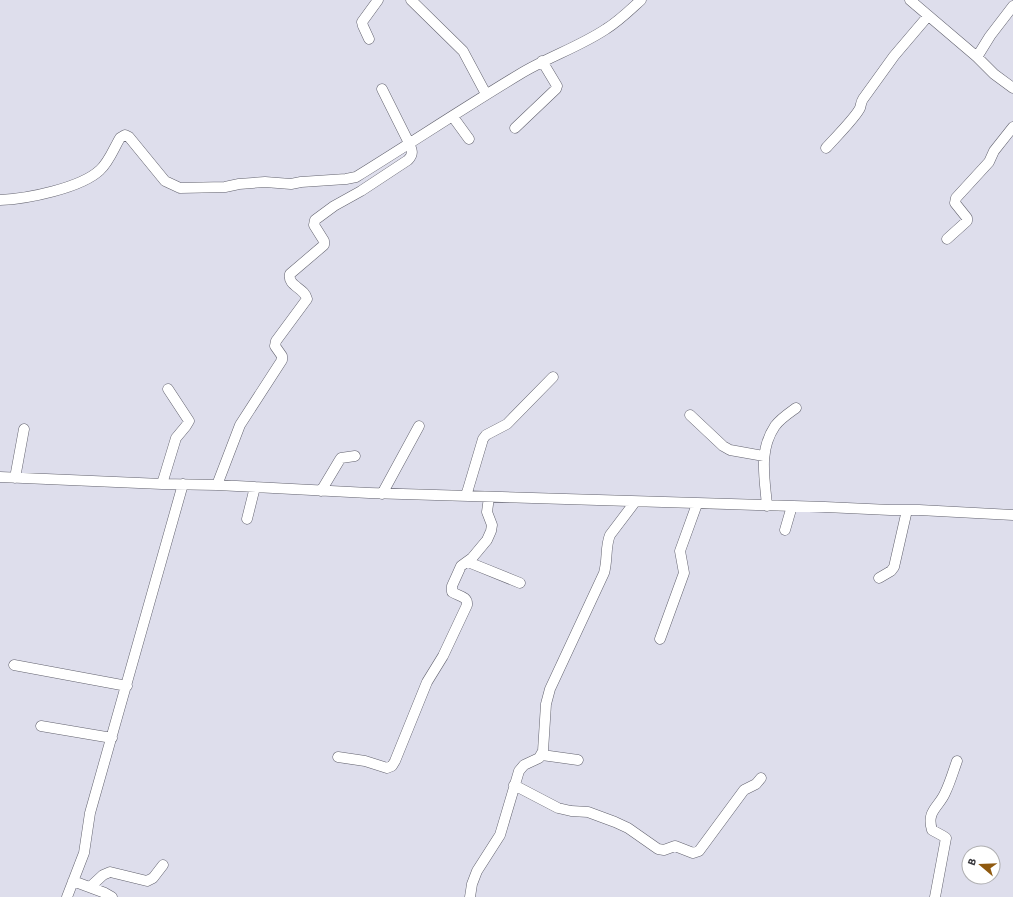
<svg xmlns="http://www.w3.org/2000/svg" width="1013" height="897" font-family="'Source Sans 3',sans-serif">
  <style>
    .lines { fill: none; stroke-linecap: round; stroke-linejoin: round }
    .minor-casing { stroke: #62626e; stroke-width: 11 }
    .minor { stroke: #fff; stroke-width: 10 }
  </style>
  <rect width="100%" height="100%" fill="#dedeec"/>
  <g class="lines">
    <g class="minor-casing">
      <path id="minor" d="M 411,0 L 463,51 L 486,94
        M 910,0 L 977,57 L 994,74 L 1013,88
        M 369,39 L 363,26 L 362,22 L 378,0
        M 977,57 L 990,36 L 1013,6
        M 453,117 L 469,139
        M 515,128 L 556,89 L 557,86 L 542,61
        M 826,148 C 834,139 856,117 860,108 C 861,105 861,102 863,99 L 894,56 L 928,16
        M 0,200 C 27,199 81,188 100,170 C 109,162 114,148 120,138 L 125,135 L 129,137 L 165,181 L 180,188 L 225,187 L 239,184 L 265,182 L 291,184 L 301,182 L 346,179 L 356,177 C 411,143 465,107 520,74 C 548,57 579,47 606,29 C 619,21 630,10 641,0
        M 947,239 L 967,221 L 967,218 L 955,203 L 956,198 L 989,162 L 994,151 L 1013,127
        M 690,415 L 723,446 L 730,450 L 764,456
        M 0,477 L 162,484 L 217,485 L 369,493 L 825,507 L 890,510 L 919,510 L 1013,515
        M 15,478 L 24,429
        M 162,484 L 176,438 L 186,426 L 189,421 L 168,389
        M 217,485 L 240,425 L 282,360 L 282,356 L 275,346 L 276,341 L 307,299 C 305,288 287,286 290,274 L 324,245 L 324,241 L 314,225 L 315,220 L 334,206 L 361,191 L 408,160 C 414,154 412,150 409,143 L 382,89
        M 321,491 L 339,461 L 341,458 L 355,456
        M 382,494 L 419,426
        M 466,496 L 483,439 L 486,435 L 507,424 L 553,377
        M 767,506 C 765,479 758,451 775,426 C 780,419 789,413 796,408
        M 247,519 L 255,487
        M 785,530 L 792,506
        M 468,562 L 520,583
        M 879,578 L 891,571 L 894,567 L 907,510
        M 660,639 L 684,573 L 680,551 L 697,504
        M 14,665 L 127,686
        M 41,726 L 112,738
        M 542,755 L 578,760
        M 338,757 L 365,761 L 387,768 L 392,766 L 395,761 L 427,682 L 443,656 L 467,605 C 468,596 458,596 452,592 L 452,586 L 461,566 L 472,558 L 487,540 L 491,531 L 492,525 L 487,512 L 489,497
        M 514,785 L 558,808 L 571,811 L 588,812 L 615,822 L 628,828 L 658,849 L 664,850 L 675,846 L 693,853 L 699,851 L 744,790 L 756,784 L 761,778
        M 73,881 L 105,893 L 112,897
        M 90,887 L 103,875 L 110,872 L 147,881 L 153,878 L 163,865
        M 67,897 L 84,853 L 90,813 L 183,484
        M 470,897 L 472,884 L 477,871 L 500,835 L 519,771 L 524,765 L 539,758 L 543,751 L 546,704 L 550,689 L 604,573 C 608,559 605,547 610,535 L 635,502
        M 935,897 L 946,838 L 943,836 L 932,830 C 926,811 939,807 945,793 C 950,783 953,772 957,761"/>
    </g>
    <use href="#minor" class="minor"/>
  </g>
  <g transform="translate(981 865) rotate(289)"><circle r="19" fill="#ffffff" stroke="#afafb1"/>
  <path d="M0-3L7 15L0 10L-7 15Z" fill="#905a0f"/>
  <text y="-6" font-size="11" font-weight="bold" text-anchor="middle" fill="#36363b">B</text>
  </g>
</svg>
